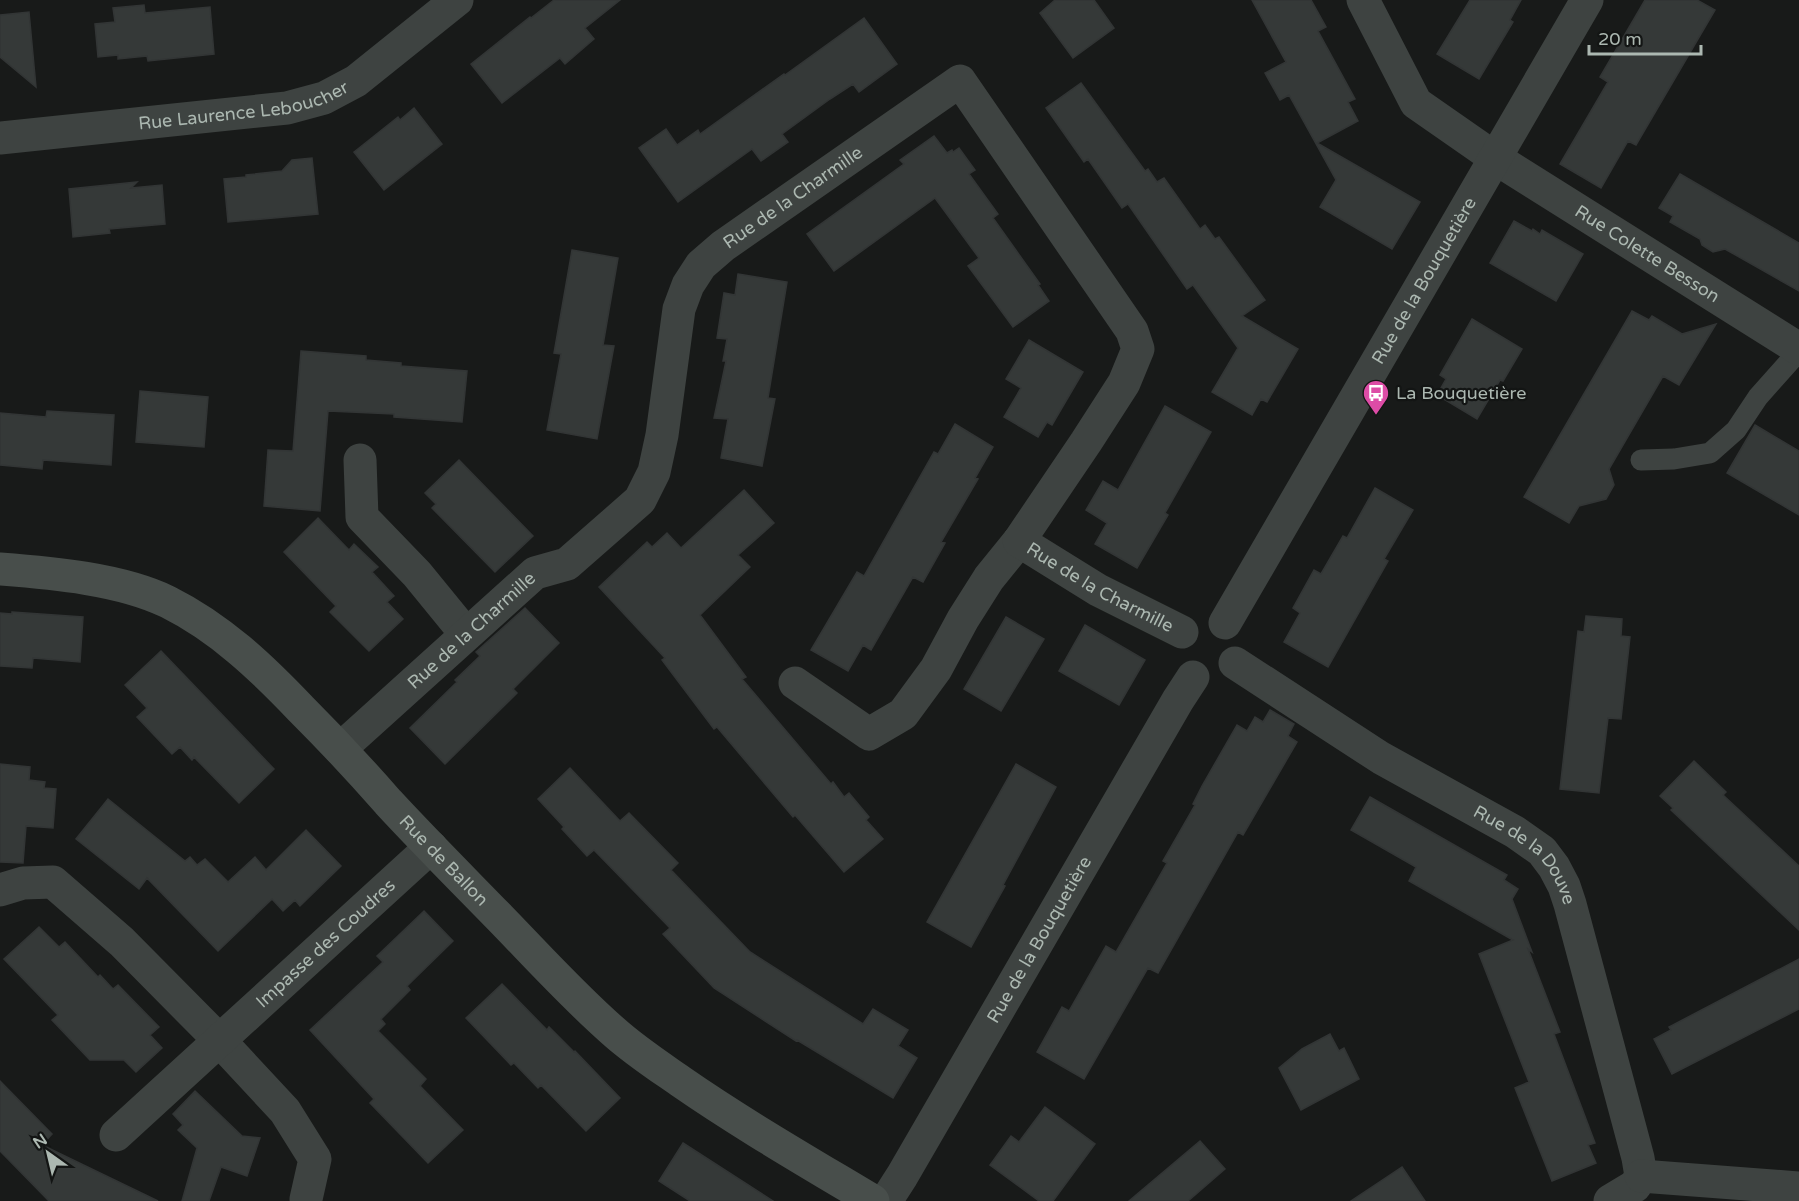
<svg xmlns="http://www.w3.org/2000/svg" width="1799" height="1201" font-family="'Varela Round',sans-serif">
  <style>
    .building { fill: #353938; stroke: #323535; stroke-width: 1.5 }
    .lines { fill: none; stroke-linecap: round; stroke-linejoin: round }
    .lane { stroke: #3e4341; stroke-width: 21 }
    .street { stroke: #3e4341; stroke-width: 33 }
    .secondary { stroke: #484e4b; stroke-width: 33 }
    .labels { text-anchor: middle; dominant-baseline: central; stroke-width: 4.5; stroke-linejoin: round; paint-order: stroke }
    .street-label { font-size: 18px; fill: #acb8b1; stroke: #131514 }
    .poi-label { font-size: 18px; fill: #acb8b1; stroke: #131514; text-anchor: start }
  </style>
  <rect width="100%" height="100%" fill="#181a19"/>
  <path class="building" d="M 554,0 L 620,0 L 585,28 L 594,39 L 565,64 L 560,58 L 502,103 L 471,64 L 530,17 L 531,18 Z
    M 1055,0 L 1094,0 L 1114,28 L 1073,58 L 1040,13 Z
    M 1252,0 L 1311,0 L 1326,27 L 1318,31 L 1355,99 L 1348,102 L 1358,121 L 1317,143 L 1420,202 L 1392,249 L 1320,207 L 1336,180 L 1289,95 L 1280,100 L 1265,73 L 1286,62 Z
    M 1470,0 L 1521,0 L 1510,20 L 1513,22 L 1479,79 L 1437,54 Z
    M 1645,0 L 1697,0 L 1715,10 L 1636,145 L 1628,141 L 1601,188 L 1560,164 L 1608,82 L 1600,77 Z
    M 144,5 L 145,13 L 210,7 L 214,54 L 148,61 L 147,56 L 118,59 L 118,55 L 98,57 L 95,24 L 115,22 L 113,8 Z
    M 29,12 L 36,87 L 0,57 L 0,15 Z
    M 864,18 L 897,64 L 859,92 L 853,84 L 830,99 L 782,134 L 788,142 L 761,161 L 752,149 L 678,202 L 639,148 L 666,129 L 677,145 L 698,130 L 700,134 L 784,74 L 785,75 Z
    M 1081,83 L 1145,171 L 1148,169 L 1157,182 L 1164,178 L 1200,229 L 1205,225 L 1215,239 L 1219,237 L 1265,300 L 1242,316 L 1298,349 L 1267,402 L 1261,399 L 1252,415 L 1212,392 L 1238,348 L 1193,285 L 1187,289 L 1128,204 L 1122,208 L 1088,159 L 1084,162 L 1046,108 Z
    M 414,108 L 442,144 L 384,190 L 354,152 L 398,117 L 400,120 Z
    M 934,136 L 947,153 L 952,150 L 953,152 L 959,148 L 975,170 L 969,174 L 998,214 L 993,218 L 1040,284 L 1038,285 L 1049,301 L 1013,327 L 968,266 L 979,258 L 935,198 L 834,271 L 807,234 L 904,164 L 900,160 Z
    M 312,158 L 318,214 L 228,222 L 224,179 L 246,177 L 246,175 L 282,171 L 292,160 Z
    M 1680,174 L 1799,243 L 1799,291 L 1725,249 L 1713,252 L 1702,245 L 1700,239 L 1670,222 L 1673,216 L 1659,208 Z
    M 137,182 L 131,188 L 162,185 L 165,224 L 109,229 L 110,233 L 73,237 L 69,189 Z
    M 1514,221 L 1532,231 L 1533,229 L 1540,234 L 1542,230 L 1583,254 L 1556,301 L 1490,263 Z
    M 572,250 L 618,258 L 603,345 L 614,346 L 597,439 L 547,430 L 561,354 L 554,353 Z
    M 738,274 L 787,282 L 768,398 L 775,399 L 762,466 L 721,458 L 728,419 L 714,418 L 726,361 L 723,361 L 727,339 L 717,338 L 724,293 L 735,295 Z
    M 1632,311 L 1649,320 L 1652,316 L 1682,334 L 1716,324 L 1679,385 L 1663,376 L 1609,469 L 1614,485 L 1606,499 L 1579,506 L 1569,523 L 1524,497 Z
    M 1472,319 L 1522,349 L 1503,381 L 1500,380 L 1477,419 L 1437,395 L 1446,379 L 1440,375 Z
    M 1029,340 L 1083,372 L 1052,425 L 1047,422 L 1038,437 L 1004,417 L 1021,388 L 1006,379 Z
    M 301,351 L 366,356 L 366,360 L 401,363 L 401,366 L 467,371 L 462,422 L 394,417 L 394,414 L 328,411 L 320,511 L 264,506 L 268,450 L 293,451 Z
    M 140,391 L 208,397 L 204,447 L 136,442 Z
    M 1165,406 L 1211,432 L 1165,513 L 1168,515 L 1137,568 L 1095,544 L 1107,523 L 1086,510 L 1103,481 L 1118,490 Z
    M 47,411 L 114,415 L 111,465 L 43,460 L 42,469 L 0,465 L 0,413 L 46,417 Z
    M 955,424 L 993,447 L 975,478 L 978,479 L 941,542 L 945,543 L 923,582 L 913,577 L 871,650 L 863,645 L 848,671 L 811,650 L 857,572 L 864,576 L 934,452 L 938,454 Z
    M 1755,425 L 1799,451 L 1799,515 L 1727,473 Z
    M 459,460 L 533,536 L 495,572 L 432,508 L 436,504 L 425,493 Z
    M 1375,488 L 1413,510 L 1384,559 L 1388,561 L 1328,667 L 1284,642 L 1300,613 L 1293,608 L 1314,570 L 1321,574 L 1343,536 L 1347,538 Z
    M 744,490 L 774,523 L 738,555 L 750,567 L 700,615 L 746,677 L 742,679 L 831,784 L 833,782 L 844,797 L 849,793 L 869,817 L 866,820 L 883,839 L 844,872 L 795,815 L 793,817 L 717,727 L 714,729 L 662,660 L 665,658 L 599,587 L 647,542 L 652,547 L 667,533 L 681,548 Z
    M 318,518 L 349,550 L 354,544 L 378,567 L 372,572 L 394,596 L 387,602 L 403,619 L 369,651 L 330,612 L 336,606 L 284,552 Z
    M 525,608 L 559,643 L 513,689 L 517,693 L 445,764 L 410,728 L 457,682 L 455,680 L 480,656 L 476,652 Z
    M 12,612 L 83,617 L 80,662 L 33,658 L 32,668 L 0,666 L 0,613 L 12,614 Z
    M 1586,616 L 1622,619 L 1621,636 L 1630,637 L 1621,719 L 1608,718 L 1599,793 L 1560,789 L 1578,631 L 1584,632 Z
    M 1006,617 L 1044,639 L 1001,711 L 964,689 Z
    M 1085,625 L 1145,660 L 1119,705 L 1059,671 Z
    M 161,651 L 274,769 L 239,803 L 194,757 L 192,760 L 180,747 L 172,754 L 137,717 L 147,708 L 125,685 Z
    M 1270,710 L 1294,724 L 1288,736 L 1297,742 L 1243,835 L 1238,832 L 1158,973 L 1148,968 L 1084,1079 L 1037,1052 L 1062,1007 L 1069,1011 L 1106,946 L 1116,952 L 1167,863 L 1163,861 L 1195,805 L 1193,804 L 1202,786 L 1237,725 L 1247,731 L 1255,717 L 1263,722 Z
    M 1694,761 L 1726,792 L 1723,795 L 1799,866 L 1799,930 L 1671,810 L 1673,808 L 1660,796 Z
    M 0,764 L 30,767 L 29,780 L 45,782 L 44,788 L 56,789 L 53,828 L 26,826 L 23,863 L 0,862 Z
    M 1016,764 L 1056,787 L 1003,885 L 1005,886 L 971,947 L 927,922 Z
    M 570,768 L 620,821 L 629,813 L 678,863 L 671,870 L 750,952 L 863,1024 L 873,1009 L 908,1030 L 898,1046 L 917,1058 L 893,1098 L 797,1040 L 796,1041 L 714,988 L 663,934 L 670,928 L 594,850 L 587,856 L 562,829 L 564,827 L 538,799 Z
    M 1370,797 L 1507,875 L 1504,880 L 1518,889 L 1512,899 L 1532,952 L 1528,949 L 1560,1032 L 1554,1034 L 1595,1143 L 1588,1145 L 1596,1163 L 1552,1181 L 1515,1088 L 1529,1082 L 1479,954 L 1513,940 L 1409,881 L 1416,867 L 1351,830 Z
    M 108,799 L 185,861 L 190,857 L 197,865 L 205,859 L 228,882 L 255,857 L 266,870 L 306,830 L 341,866 L 300,906 L 295,900 L 283,911 L 272,899 L 218,951 L 147,878 L 139,889 L 76,839 Z
    M 424,911 L 453,941 L 407,986 L 410,990 L 381,1019 L 385,1024 L 378,1031 L 426,1079 L 420,1086 L 463,1130 L 428,1163 L 370,1103 L 374,1099 L 310,1030 L 383,962 L 377,956 Z
    M 39,927 L 59,947 L 65,942 L 98,977 L 100,975 L 113,989 L 118,985 L 159,1027 L 150,1035 L 162,1048 L 136,1072 L 124,1060 L 90,1060 L 52,1020 L 58,1015 L 4,959 Z
    M 1799,959 L 1799,1009 L 1672,1074 L 1654,1039 L 1671,1030 L 1669,1027 Z
    M 502,984 L 547,1030 L 549,1027 L 574,1052 L 575,1051 L 620,1098 L 586,1131 L 541,1085 L 538,1088 L 514,1063 L 511,1065 L 466,1018 Z
    M 1330,1034 L 1339,1051 L 1344,1048 L 1359,1079 L 1301,1110 L 1279,1068 L 1302,1049 Z
    M 0,1081 L 52,1134 L 42,1145 L 158,1201 L 49,1201 L 0,1151 Z
    M 195,1091 L 242,1136 L 260,1138 L 247,1176 L 221,1167 L 209,1201 L 182,1201 L 197,1148 L 178,1130 L 183,1125 L 173,1114 Z
    M 1045,1107 L 1095,1144 L 1053,1201 L 1039,1201 L 990,1165 L 1011,1136 L 1019,1142 Z
    M 1200,1141 L 1225,1169 L 1188,1201 L 1129,1201 Z
    M 683,1143 L 773,1201 L 690,1201 L 659,1181 Z
    M 1402,1167 L 1425,1201 L 1351,1201 Z"/>
  <g class="lines">
    <path class="lane" d="M 1641,460 L 1674,459 L 1710,453 L 1736,430 L 1758,397 L 1799,351"/>
    <g class="street">
      <path id="s1" d="M 1363,0 L 1416,103 L 1495,158 L 1799,349"/>
      <path id="s2" d="M 0,138 L 287,108 L 324,98 L 356,81 L 457,0"/>
      <path d="M 360,460 L 362,517 L 417,574 L 466,634"/>
      <path id="s3" d="M 1225,623 L 1587,0"/>
      <path id="s4" d="M 1235,663 L 1381,758 L 1515,832 L 1542,851 L 1554,867 L 1564,886 L 1570,904 L 1638,1158 L 1641,1176 L 1635,1186 L 1610,1201"/>
      <path d="M 795,683 L 869,734 L 903,714 L 936,669 L 963,619 L 989,578 L 1019,541"/>
      <path id="s5" d="M 340,749 L 535,573 L 567,564 L 640,500 L 654,472 L 662,435 L 679,309 L 688,285 L 701,265 L 723,246 L 960,81 L 1132,331 L 1138,349 L 1124,383 L 1086,442 L 1019,541 L 1098,590 L 1182,632"/>
      <path d="M 0,890 L 23,883 L 53,882 L 122,942 L 219,1040 L 285,1111 L 315,1159 L 306,1199"/>
      <path id="s6" d="M 116,1135 L 431,847"/>
      <path d="M 1641,1176 L 1799,1188"/>
      <path id="s7" d="M 886,1201 L 902,1176 L 1178,700 L 1193,677"/>
    </g>
    <path class="secondary" id="s8" d="M 0,569 C 52,573 121,579 168,602 C 220,628 261,667 301,709 C 331,739 360,770 388,802 C 424,841 462,879 500,918 C 537,956 573,996 613,1031 C 634,1050 657,1065 680,1081 C 742,1124 808,1162 873,1201"/>
  </g>
  <defs>
    <g id="bus-pin" transform="scale(1.35)"><path d="M0 17L-7.5 6A9.5 9.5 0 1 1 7.5 6Z" fill="#dd4ca6" stroke="#131514"/><path d="M-5-6H5V4H4V6H2V4H-2V6H-4V4H-5ZM-3.5-4V0h7V-4ZM-3.5 1.2v1.5H-2V1.2ZM2 1.2v1.5H3.5V1.2Z" fill="#fff"/></g>
  </defs>
  <g fill-rule="evenodd">
    <use href="#bus-pin" x="1376" y="393"/>
  </g>
  <g class="labels">
    <g class="street-label">
      <text stroke="none"><textPath href="#s2" startOffset="246">Rue Laurence Leboucher</textPath></text>
      <text stroke="none"><textPath href="#s5" startOffset="753">Rue de la Charmille</textPath></text>
      <text stroke="none"><textPath href="#s1" startOffset="392">Rue Colette Besson</textPath></text>
      <text stroke="none"><textPath href="#s3" startOffset="396">Rue de la Bouquetière</textPath></text>
      <text stroke="none"><textPath href="#s5" startOffset="1599">Rue de la Charmille</textPath></text>
      <text stroke="none"><textPath href="#s5" startOffset="177">Rue de la Charmille</textPath></text>
      <text stroke="none"><textPath href="#s4" startOffset="351">Rue de la Douve</textPath></text>
      <text stroke="none"><textPath href="#s8" startOffset="552">Rue de Ballon</textPath></text>
      <text stroke="none"><textPath href="#s7" startOffset="303">Rue de la Bouquetière</textPath></text>
      <text stroke="none"><textPath href="#s6" startOffset="284">Impasse des Coudres</textPath></text>
    </g>
    <g class="poi-label">
      <text x="1396" y="393">La Bouquetière</text>
    </g>
  </g>
  <g transform="translate(48 1153) rotate(326)" stroke="#131514" stroke-width="4.5" paint-order="stroke">
  <path d="M0-4.5L10 22L0 15L-10 22Z" fill="#acb8b1"/>
  <text y="-9" font-size="16" font-weight="bold" text-anchor="middle" fill="#acb8b1">N</text>
  </g>
  <path d="M1589 45v9h112v-9" fill="none" stroke="#acb8b1" stroke-width="3"/>
  <text x="1598" y="45" font-size="18" fill="#acb8b1" stroke="#131514" stroke-width="4.5" paint-order="stroke">20 m</text>
</svg>
